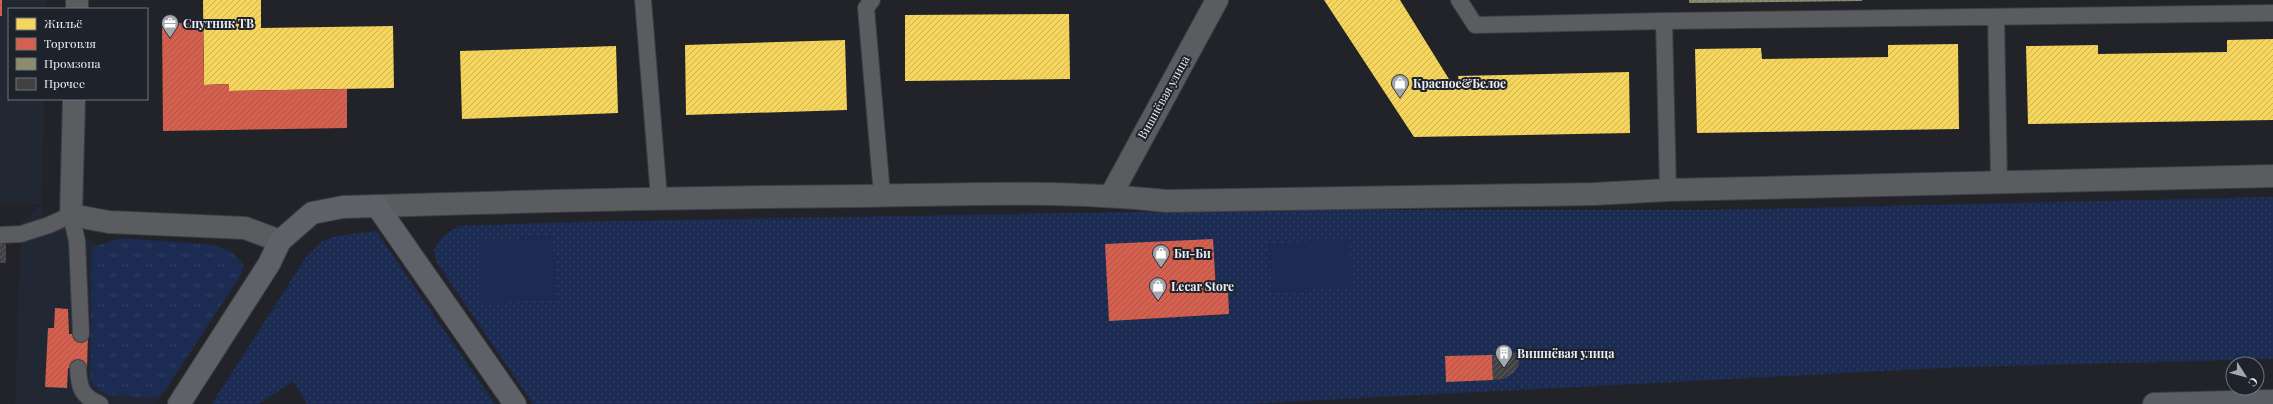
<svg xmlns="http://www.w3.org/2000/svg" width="2273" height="404" font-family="'Playfair Display',serif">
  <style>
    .built { fill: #222734 }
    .grass { fill: url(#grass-tufts) }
    .park { fill: url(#park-dots) }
    .garden { fill: #1b2b52 }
    .homes { fill: url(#homes-hatch) }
    .shops { fill: url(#shops-hatch) }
    .industry { fill: url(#industry-hatch) }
    .building { fill: url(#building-hatch) }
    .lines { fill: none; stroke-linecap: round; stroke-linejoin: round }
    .lane-casing { stroke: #3c3e41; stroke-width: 18 }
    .street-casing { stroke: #3c3e41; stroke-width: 24 }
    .secondary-casing { stroke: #3c3e41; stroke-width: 24 }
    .primary-casing { stroke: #3c3e41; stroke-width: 24 }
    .lane { stroke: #5a5c5f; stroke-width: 16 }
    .street { stroke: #5a5c5f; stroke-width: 22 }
    .secondary { stroke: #5e6168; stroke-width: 22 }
    .primary { stroke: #595e64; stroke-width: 22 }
    .labels { text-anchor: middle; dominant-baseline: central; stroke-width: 4; stroke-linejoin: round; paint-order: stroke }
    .poi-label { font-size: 12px; font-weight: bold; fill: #ebeef4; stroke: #1e222b; text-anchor: start }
    .street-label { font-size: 12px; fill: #ebeef4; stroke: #1e222b }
  </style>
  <defs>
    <pattern id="grass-tufts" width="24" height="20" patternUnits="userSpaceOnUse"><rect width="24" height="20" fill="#1b2b52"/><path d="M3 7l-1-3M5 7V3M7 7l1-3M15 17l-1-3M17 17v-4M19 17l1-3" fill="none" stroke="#314063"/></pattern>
    <pattern id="park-dots" width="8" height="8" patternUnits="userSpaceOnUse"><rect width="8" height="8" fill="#1b2b52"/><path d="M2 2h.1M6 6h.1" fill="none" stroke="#314063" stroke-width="1.8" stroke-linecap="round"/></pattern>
    <pattern id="homes-hatch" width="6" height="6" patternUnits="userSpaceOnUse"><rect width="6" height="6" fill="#f6d55c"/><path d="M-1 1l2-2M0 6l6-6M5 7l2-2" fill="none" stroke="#cab257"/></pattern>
    <pattern id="shops-hatch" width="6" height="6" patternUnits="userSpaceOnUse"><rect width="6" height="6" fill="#d6604d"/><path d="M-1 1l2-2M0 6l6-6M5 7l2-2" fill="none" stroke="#a4574c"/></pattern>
    <pattern id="industry-hatch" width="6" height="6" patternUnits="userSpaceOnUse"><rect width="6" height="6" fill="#8c8c6e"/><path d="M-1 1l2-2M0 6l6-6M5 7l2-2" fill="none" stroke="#747461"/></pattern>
    <pattern id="building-hatch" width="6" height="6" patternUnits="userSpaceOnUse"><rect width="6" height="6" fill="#414043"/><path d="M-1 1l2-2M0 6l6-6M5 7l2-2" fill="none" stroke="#5d5c5f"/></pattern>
  </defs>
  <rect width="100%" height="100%" fill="#212328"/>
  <path class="built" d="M 0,0 L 46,0 L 46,9 L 9,9 L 9,99 L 44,99 L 42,214 L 99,245 L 92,250 L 89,368 L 153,398 L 165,391 L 156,404 L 15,404 L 21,223 L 41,204 L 0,204 Z"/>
  <path class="grass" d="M 122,238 L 214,245 L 230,251 L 243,263 L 242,273 L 165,391 L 153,398 L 107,395 L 97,388 L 90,379 L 92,249 L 99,245 Z"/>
  <path class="park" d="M 2273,197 L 2273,359 L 1962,367 L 1248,404 L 533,404 L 437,263 L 434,250 L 443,236 L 459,226 L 572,222 L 1243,210 L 1713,210 Z
    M 376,231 L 495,404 L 307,404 L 293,381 L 259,404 L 212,404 L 306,257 L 323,241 L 337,236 Z"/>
  <path class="garden" d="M 553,236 L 557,299 L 482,303 L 479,241 Z
    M 1349,240 L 1351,288 L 1271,292 L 1269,244 Z"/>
  <path class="homes" d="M 203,0 L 261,0 L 261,28 L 393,26 L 394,88 L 229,91 L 229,84 L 204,85 Z
    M 1324,0 L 1400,0 L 1452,84 L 1459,83 L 1458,76 L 1629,72 L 1630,133 L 1414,137 Z
    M 1069,14 L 1070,79 L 905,81 L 905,15 Z
    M 2273,39 L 2273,120 L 2028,124 L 2026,46 L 2098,45 L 2098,54 L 2227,52 L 2227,40 Z
    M 845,40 L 847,110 L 686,115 L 685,45 Z
    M 1958,44 L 1959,129 L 1697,133 L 1695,49 L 1761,48 L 1762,59 L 1888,57 L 1888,45 Z
    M 616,46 L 618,113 L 462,119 L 460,51 Z"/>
  <path class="shops" d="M 0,0 L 2,0 L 2,16 L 0,16 Z
    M 162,23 L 203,23 L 204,85 L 229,84 L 229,91 L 347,89 L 347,128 L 163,131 Z
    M 1213,239 L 1216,291 L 1228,291 L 1229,314 L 1109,321 L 1105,244 Z
    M 55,308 L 68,309 L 69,334 L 88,335 L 87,368 L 68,368 L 67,388 L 45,387 L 48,328 L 54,328 Z
    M 1492,355 L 1493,380 L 1446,382 L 1445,356 Z"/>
  <path class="industry" d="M 1689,0 L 1862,0 L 1862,1 L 1689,3 Z"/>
  <path class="building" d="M 0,242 L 6,242 L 6,263 L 0,263 Z
    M 1520,352 L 1519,364 L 1514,373 L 1503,379 L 1493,380 L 1492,355 Z"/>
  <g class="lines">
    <g class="lane-casing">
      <path id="lane" d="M 643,0 L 659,198
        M 872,0 L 866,8 L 882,195
        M 1459,0 L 1475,25 L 1664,21 L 1668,190
        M 1996,17 L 1999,182
        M 1664,21 L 2273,13
        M 0,235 L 21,234 L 49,225 L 71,215 L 77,241 L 81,334
        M 78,368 C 79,388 81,396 100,404"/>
    </g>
    <g class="street-casing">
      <path id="street" d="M 77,9 L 77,0
        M 74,99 L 71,215 L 109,222 L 245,228 L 280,241
        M 1111,195 L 1217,0
        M 377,206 C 538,201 700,197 861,196 C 962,194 1066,190 1166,201 L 1594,194 L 1668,190 L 2273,176"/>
    </g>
    <g class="secondary-casing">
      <path id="secondary" d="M 179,404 L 269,264 L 280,241 L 312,213 L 343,207 L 377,206 L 515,404"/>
    </g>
    <g class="primary-casing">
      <path id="primary" d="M 2154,404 L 2273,401"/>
    </g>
    <use href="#lane" class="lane"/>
    <use href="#street" class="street"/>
    <use href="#secondary" class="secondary"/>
    <use href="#primary" class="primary"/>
  </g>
  <defs>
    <g id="office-pin" transform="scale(0.9)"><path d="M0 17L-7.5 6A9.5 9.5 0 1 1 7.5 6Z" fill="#a4a7ad" stroke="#1e222b"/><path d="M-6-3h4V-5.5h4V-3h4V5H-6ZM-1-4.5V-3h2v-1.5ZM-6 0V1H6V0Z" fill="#fff"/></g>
    <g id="shop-pin" transform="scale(0.9)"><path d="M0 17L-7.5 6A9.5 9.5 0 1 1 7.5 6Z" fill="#a4a7ad" stroke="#1e222b"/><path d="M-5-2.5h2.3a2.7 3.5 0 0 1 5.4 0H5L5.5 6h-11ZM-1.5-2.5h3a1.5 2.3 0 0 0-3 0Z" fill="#fff"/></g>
    <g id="building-pin" transform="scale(0.9)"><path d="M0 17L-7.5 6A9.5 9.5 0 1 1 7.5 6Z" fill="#a4a7ad" stroke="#1e222b"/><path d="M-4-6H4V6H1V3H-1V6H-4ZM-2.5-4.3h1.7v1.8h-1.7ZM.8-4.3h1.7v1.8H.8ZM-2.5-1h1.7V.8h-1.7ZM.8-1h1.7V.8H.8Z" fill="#fff"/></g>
  </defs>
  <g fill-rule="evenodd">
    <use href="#office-pin" x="170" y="23"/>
    <use href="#shop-pin" x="1400" y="83"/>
    <use href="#shop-pin" x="1161" y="253"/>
    <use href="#shop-pin" x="1158" y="286"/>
    <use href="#building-pin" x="1504" y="353"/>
  </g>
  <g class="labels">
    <g class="poi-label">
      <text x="183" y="23">Спутник ТВ</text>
      <text x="1413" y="83">Красное&amp;Белое</text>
      <text x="1174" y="253">Би-Би</text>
      <text x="1171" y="286">Lecar Store</text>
      <text x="1517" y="353">Вишнёвая улица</text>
    </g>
    <g class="street-label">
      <text transform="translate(1163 97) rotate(-61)">Вишнёвая улица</text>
    </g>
  </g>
  <rect x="8" y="8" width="140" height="92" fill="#1e222b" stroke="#70747b"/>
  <rect x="16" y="18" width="20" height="12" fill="#f6d55c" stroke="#70747b"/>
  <text x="44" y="28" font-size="12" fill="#ebeef4">Жильё</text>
  <rect x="16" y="38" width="20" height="12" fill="#d6604d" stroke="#70747b"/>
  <text x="44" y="48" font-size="12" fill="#ebeef4">Торговля</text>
  <rect x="16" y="58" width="20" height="12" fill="#8c8c6e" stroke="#70747b"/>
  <text x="44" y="68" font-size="12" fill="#ebeef4">Промзона</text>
  <rect x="16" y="78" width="20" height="12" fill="#414043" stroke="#70747b"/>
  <text x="44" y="88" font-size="12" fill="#ebeef4">Прочее</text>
  <g transform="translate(2245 376) rotate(126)"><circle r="19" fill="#1e222b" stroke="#70747b"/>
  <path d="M0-3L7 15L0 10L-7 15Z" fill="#a4a7ad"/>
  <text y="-6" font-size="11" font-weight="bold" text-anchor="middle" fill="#ebeef4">С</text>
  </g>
</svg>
